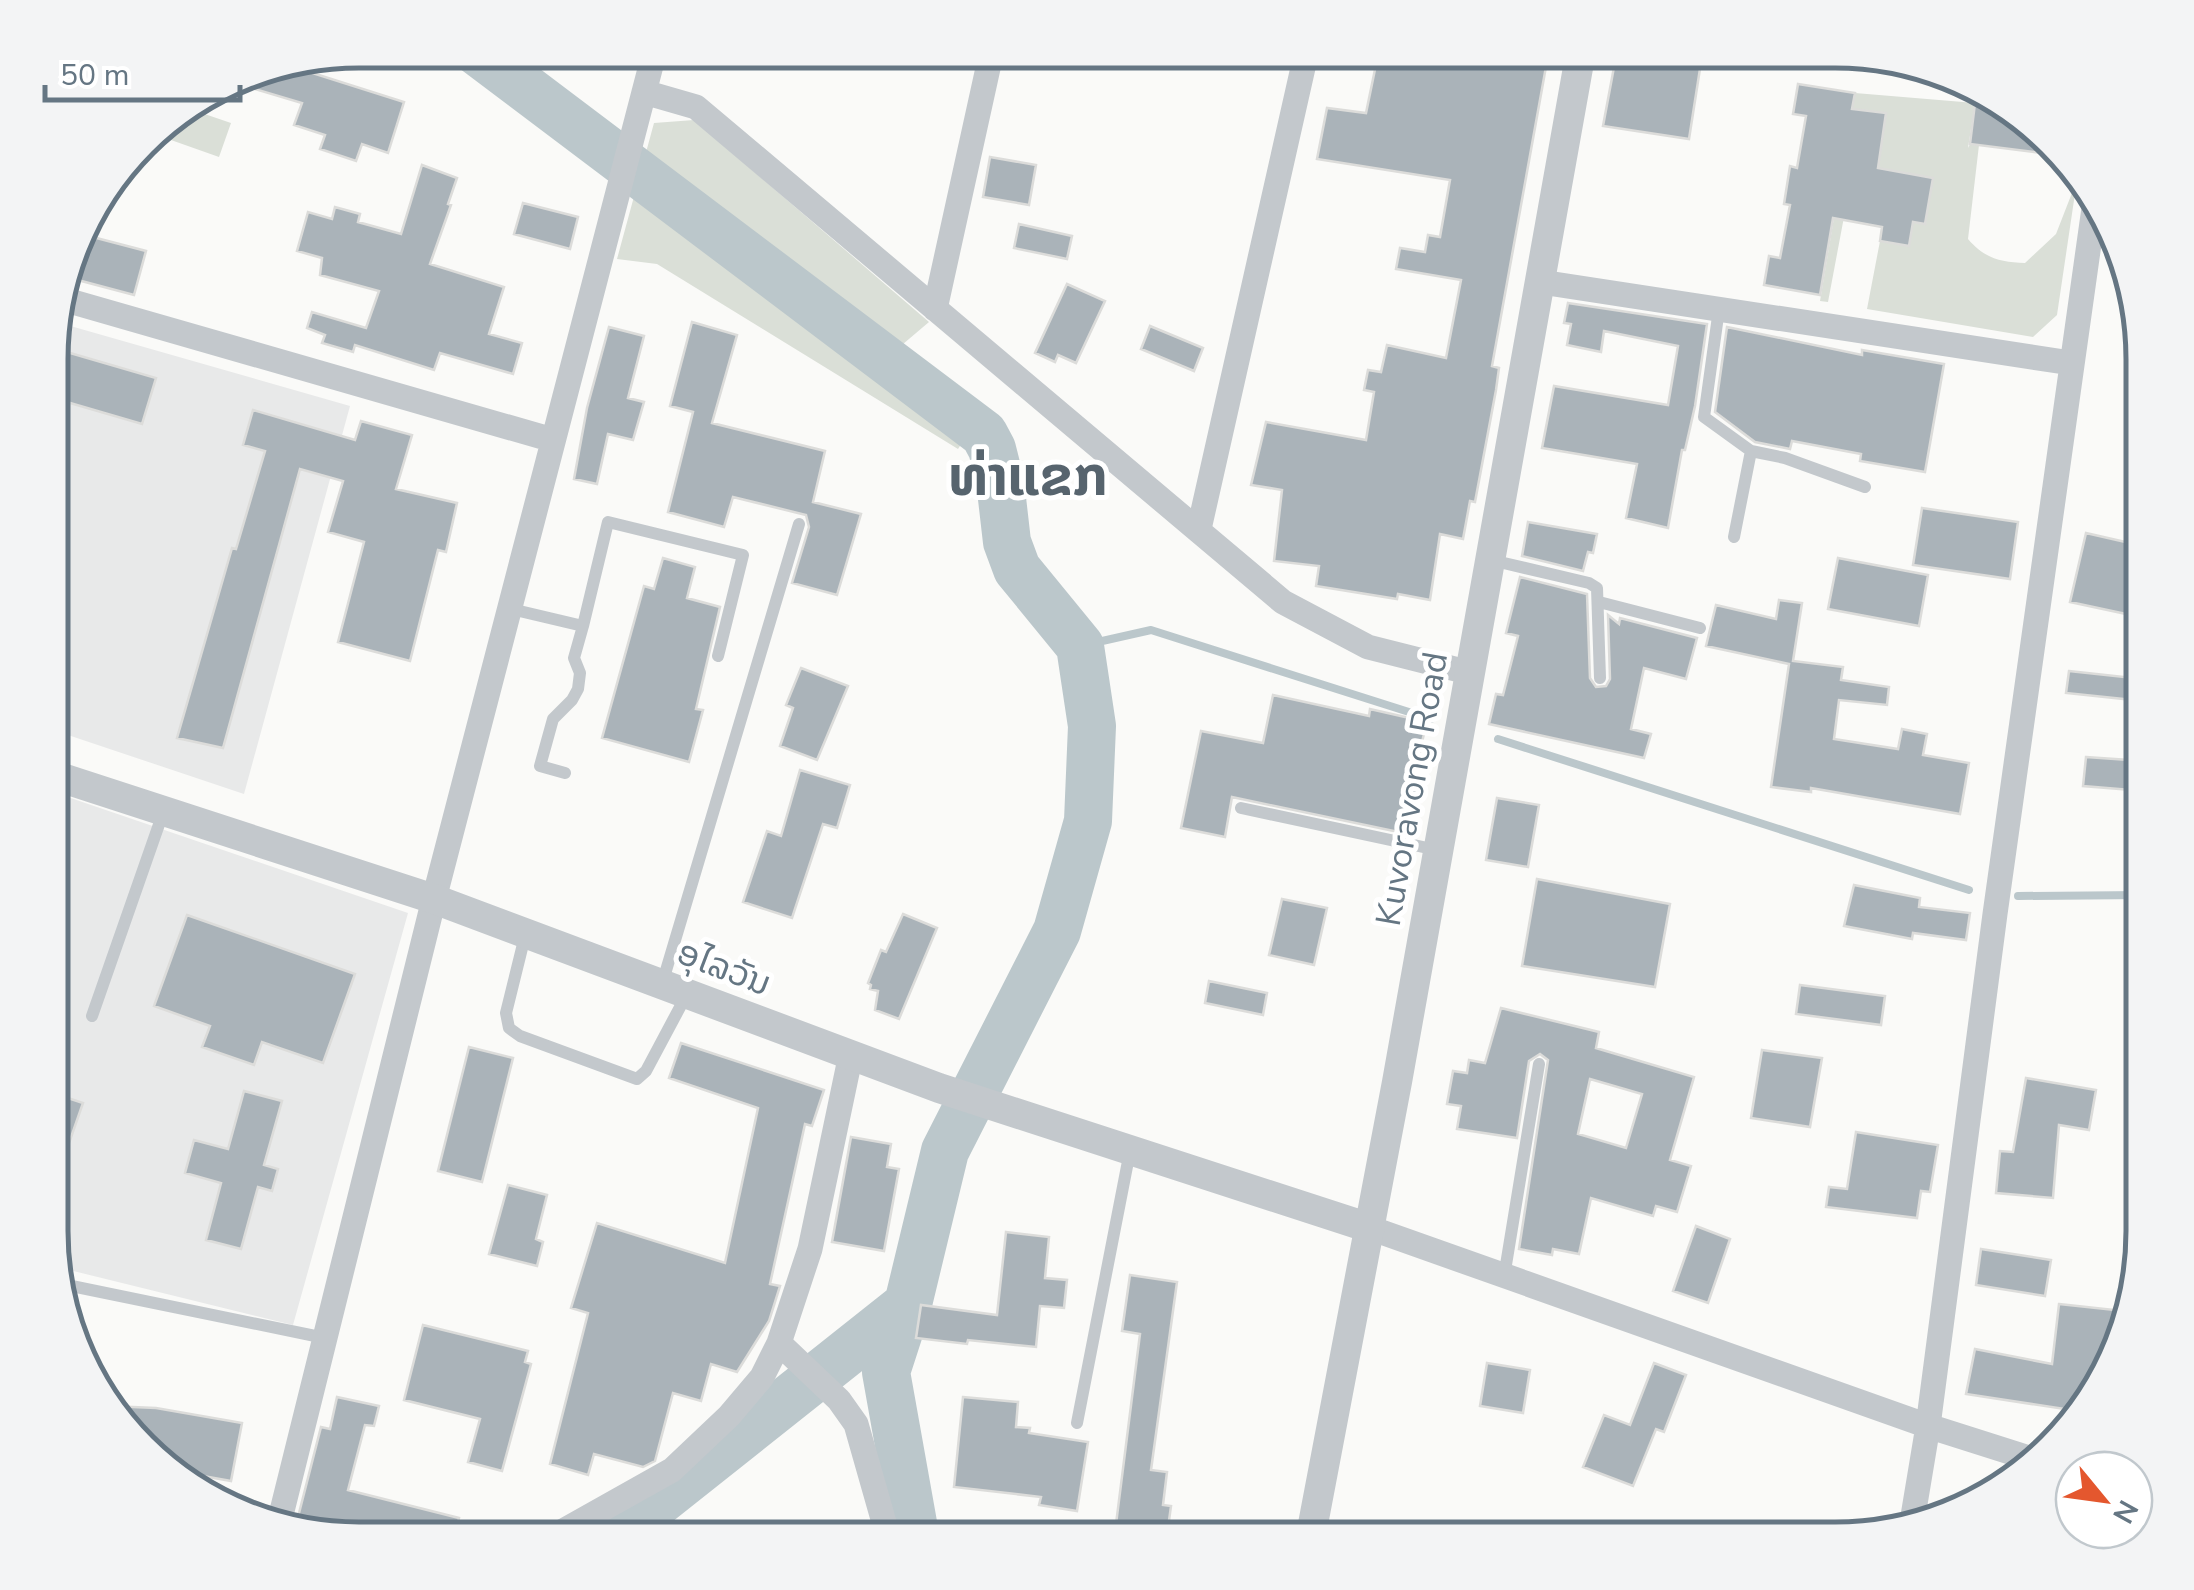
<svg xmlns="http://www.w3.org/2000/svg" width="2194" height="1590" font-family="'Nunito Sans','Noto Sans Lao',sans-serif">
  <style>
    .built { fill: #e8e9e9 }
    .green { fill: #dadfd7 }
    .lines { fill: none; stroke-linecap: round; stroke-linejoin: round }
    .stream { stroke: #bbc7cb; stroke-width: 8 }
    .river { stroke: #bbc7cb; stroke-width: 48 }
    .building { fill: #aab3b9; stroke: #dcdcda; stroke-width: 2.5; fill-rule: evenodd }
    .service { stroke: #c3c8cc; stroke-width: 12 }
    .minor { stroke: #c3c8cc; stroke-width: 25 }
    .tertiary { stroke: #c3c8cc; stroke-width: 30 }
    .labels { text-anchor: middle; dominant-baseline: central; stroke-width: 10; stroke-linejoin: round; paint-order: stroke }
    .street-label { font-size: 35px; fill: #657683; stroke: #fff }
    .town-label { font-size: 55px; font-weight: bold; fill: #57646e; stroke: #fff }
    .rim { fill: none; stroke: #657683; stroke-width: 5 }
  </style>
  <rect width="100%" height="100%" fill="#fafaf8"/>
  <path class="built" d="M 53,321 L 350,406 L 244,794 L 53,730 Z
    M 53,792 L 408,913 L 293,1325 L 53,1266 Z"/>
  <path class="green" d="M 1855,93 L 1975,103 L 1968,148 L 1970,144 L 1979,145 L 1968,239 C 1985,259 2001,262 2025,263 L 2056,234 L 2077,180 L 2057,315 L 2033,337 L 1867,309 L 1880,241 L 1913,222 L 1925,224 L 1933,179 L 1876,168 L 1850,185 L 1828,302 L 1820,301 Z
    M 187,108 L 231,123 L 219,157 L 154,134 L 157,125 Z
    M 694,120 L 929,322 L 896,350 L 834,298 L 780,295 L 969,432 L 958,449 L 657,264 L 617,259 L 654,123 Z"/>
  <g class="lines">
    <path class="stream" d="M 1080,646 L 1151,630 L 1431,719
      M 1498,739 L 1969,890
      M 2018,896 L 2143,895"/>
    <path class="river" d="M 475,50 L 984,434 L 992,449 L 1000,481 L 1007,542 L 1017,569 L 1080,646 L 1092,726 L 1088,821 L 1057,931 L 945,1151 L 908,1304 L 651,1508 L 591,1539
      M 908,1304 L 886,1372 L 916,1540"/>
  </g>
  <path class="building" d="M 1379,50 L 1421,50 L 1493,64 L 1495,50 L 1549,50 L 1492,366 L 1499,368 L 1496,390 L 1475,502 L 1470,501 L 1463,539 L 1440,534 L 1430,600 L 1398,594 L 1397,599 L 1316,586 L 1319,566 L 1274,561 L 1282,490 L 1251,485 L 1266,422 L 1366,440 L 1374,392 L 1364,390 L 1368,370 L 1381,372 L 1387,345 L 1446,358 L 1461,280 L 1396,269 L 1400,248 L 1425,252 L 1428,235 L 1440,237 L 1450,180 L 1317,159 L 1327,108 L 1366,113 Z
    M 1617,51 L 1674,51 L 1702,56 L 1689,139 L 1603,126 Z
    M 281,63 L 404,102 L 388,153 L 362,144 L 356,161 L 320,149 L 325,135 L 294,125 L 302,103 L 231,82 L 259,67 Z
    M 1798,84 L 1855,93 L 1852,109 L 1886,113 L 1878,168 L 1933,178 L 1925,224 L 1913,222 L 1909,246 L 1880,241 L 1882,227 L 1833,218 L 1820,295 L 1764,285 L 1769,256 L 1780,258 L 1790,205 L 1784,204 L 1790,166 L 1797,168 L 1806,116 L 1793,114 Z
    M 1975,103 L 2014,108 L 2024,114 L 2043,138 L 2041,153 L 1970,144 Z
    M 990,157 L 1036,165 L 1029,205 L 983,197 Z
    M 422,165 L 457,178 L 448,204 L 451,205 L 430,264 L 504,287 L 489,334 L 522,343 L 513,374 L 440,353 L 434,370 L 355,345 L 353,352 L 322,343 L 325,335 L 307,328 L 312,312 L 366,328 L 379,291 L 320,275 L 322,258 L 297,251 L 308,212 L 332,219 L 335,207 L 360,214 L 358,222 L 401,234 Z
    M 523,203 L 578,217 L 570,249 L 514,234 Z
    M 1019,224 L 1072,236 L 1067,259 L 1014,248 Z
    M 85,235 L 146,251 L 134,295 L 74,279 Z
    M 1067,284 L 1105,301 L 1076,363 L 1058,355 L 1055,362 L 1035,353 Z
    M 1568,303 L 1707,324 L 1695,406 L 1685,450 L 1682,450 L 1668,528 L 1626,518 L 1637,464 L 1542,448 L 1554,386 L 1668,405 L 1678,346 L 1604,331 L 1601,352 L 1567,345 L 1571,324 L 1564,323 Z
    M 692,322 L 737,335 L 712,423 L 825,451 L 813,502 L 861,514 L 837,595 L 792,583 L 809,527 L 806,515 L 733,497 L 724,527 L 668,512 L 693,412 L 670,406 Z
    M 1150,326 L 1203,348 L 1194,371 L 1141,349 Z
    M 609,327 L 644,336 L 628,398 L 644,402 L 633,440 L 608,434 L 597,484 L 574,479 L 587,408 Z
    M 1727,327 L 1862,355 L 1862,350 L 1944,364 L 1925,472 L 1860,461 L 1861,454 L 1792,441 L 1790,449 L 1755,442 L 1715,412 Z
    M 53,348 L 156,378 L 142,424 L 53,398 Z
    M 253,410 L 355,440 L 361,421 L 412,435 L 396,489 L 457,503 L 446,552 L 438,550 L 410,661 L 338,642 L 364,542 L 328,532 L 343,481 L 300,469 L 223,748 L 177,738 L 232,548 L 236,549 L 265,451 L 243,445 Z
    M 1922,508 L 2018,522 L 2010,579 L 1913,565 Z
    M 1528,522 L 1597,534 L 1593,553 L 1588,552 L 1583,571 L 1522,556 Z
    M 2086,533 L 2143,546 L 2143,601 L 2140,617 L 2070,602 Z
    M 663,558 L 695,567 L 687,598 L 720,607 L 696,709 L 703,710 L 689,762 L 602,738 L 644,586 L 654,589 Z
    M 1838,558 L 1928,575 L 1919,626 L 1828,609 Z
    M 1520,577 L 1587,594 L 1590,678 L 1596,687 L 1606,686 L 1610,679 L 1608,615 L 1619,624 L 1620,618 L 1697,638 L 1686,679 L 1644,668 L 1631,729 L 1651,734 L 1644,758 L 1489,724 L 1496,694 L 1503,695 L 1518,636 L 1506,633 Z
    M 1779,600 L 1802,603 L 1793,661 L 1843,667 L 1841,680 L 1889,687 L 1887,705 L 1839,700 L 1834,739 L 1898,749 L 1902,729 L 1927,734 L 1923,755 L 1969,763 L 1960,814 L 1811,788 L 1811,792 L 1771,787 L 1789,664 L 1706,646 L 1716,605 L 1776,619 Z
    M 801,668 L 848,686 L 817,760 L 780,746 L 793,708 L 786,705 Z
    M 2069,671 L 2143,679 L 2143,701 L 2066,693 Z
    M 1273,695 L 1369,716 L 1370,709 L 1427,722 L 1416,766 L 1423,767 L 1408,834 L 1232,797 L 1225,837 L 1181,828 L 1201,731 L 1263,743 Z
    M 2086,757 L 2143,761 L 2143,791 L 2083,786 Z
    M 800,770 L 850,785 L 837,828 L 823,824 L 792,918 L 743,902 L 767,831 L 781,836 Z
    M 1497,798 L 1539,805 L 1528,867 L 1486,860 Z
    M 1537,879 L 1670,904 L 1655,987 L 1522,966 Z
    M 1854,885 L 1920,898 L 1919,907 L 1970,913 L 1966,940 L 1913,933 L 1912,939 L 1844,926 Z
    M 1282,899 L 1327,908 L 1314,965 L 1269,955 Z
    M 903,914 L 937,928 L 899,1019 L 875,1010 L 878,991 L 870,989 L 871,985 L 868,983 L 881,950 L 886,952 Z
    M 187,915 L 355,974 L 323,1063 L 262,1042 L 254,1065 L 202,1047 L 210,1026 L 154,1006 Z
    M 1209,981 L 1267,993 L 1263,1015 L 1205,1003 Z
    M 1800,985 L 1885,996 L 1881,1025 L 1796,1014 Z
    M 1501,1008 L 1599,1032 L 1596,1048 L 1694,1077 L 1670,1160 L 1691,1166 L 1677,1212 L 1656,1206 L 1653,1216 L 1591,1198 L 1579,1254 L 1553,1249 L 1552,1255 L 1519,1249 L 1548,1060 L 1540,1054 L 1529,1061 L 1517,1138 L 1457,1129 L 1461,1106 L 1447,1104 L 1453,1071 L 1467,1073 L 1469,1060 L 1485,1063 ZM 1590,1079 L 1642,1094 L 1626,1148 L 1578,1134 Z
    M 681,1043 L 824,1090 L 812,1126 L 805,1124 L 770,1284 L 780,1286 L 769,1321 L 737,1372 L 711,1364 L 701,1401 L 673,1393 L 655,1461 L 643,1467 L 594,1454 L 588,1475 L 550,1464 L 588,1313 L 571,1308 L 597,1223 L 725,1263 L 758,1108 L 669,1078 Z
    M 469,1047 L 513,1058 L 482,1182 L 438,1171 Z
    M 1762,1050 L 1822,1058 L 1810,1127 L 1751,1118 Z
    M 2026,1078 L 2096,1090 L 2089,1130 L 2059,1125 L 2053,1198 L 1996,1193 L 2000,1151 L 2013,1152 Z
    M 244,1091 L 282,1101 L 264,1165 L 278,1169 L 272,1191 L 258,1187 L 241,1249 L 206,1240 L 221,1183 L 185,1173 L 194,1140 L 228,1149 Z
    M 53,1093 L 83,1103 L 68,1146 L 53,1141 Z
    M 1856,1132 L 1938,1145 L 1930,1192 L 1921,1191 L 1917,1218 L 1826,1207 L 1829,1187 L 1847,1189 Z
    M 851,1137 L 891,1144 L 887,1167 L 899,1169 L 884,1251 L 832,1242 Z
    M 508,1185 L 547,1195 L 536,1239 L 543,1242 L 537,1266 L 489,1254 Z
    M 1696,1226 L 1730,1239 L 1708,1303 L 1673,1291 Z
    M 1006,1232 L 1049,1237 L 1045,1278 L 1067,1280 L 1064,1308 L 1040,1306 L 1036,1347 L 968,1340 L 967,1344 L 916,1338 L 921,1305 L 997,1315 Z
    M 1981,1249 L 2051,1260 L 2045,1296 L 1976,1285 Z
    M 1130,1275 L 1177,1282 L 1151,1470 L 1167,1472 L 1163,1505 L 1171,1506 L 1168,1528 L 1158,1526 L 1156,1540 L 1114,1540 L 1140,1334 L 1122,1331 Z
    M 2059,1304 L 2115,1310 L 2108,1367 L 2084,1412 L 1966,1394 L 1975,1349 L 2052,1364 Z
    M 423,1325 L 528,1351 L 525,1362 L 531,1364 L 502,1471 L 468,1462 L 480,1419 L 404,1400 Z
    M 1487,1363 L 1530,1370 L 1523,1413 L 1480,1406 Z
    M 1654,1363 L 1686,1375 L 1664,1432 L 1656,1429 L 1633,1486 L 1583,1467 L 1604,1415 L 1630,1425 Z
    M 337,1397 L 379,1406 L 374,1426 L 365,1425 L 348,1490 L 459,1518 L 454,1539 L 372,1539 L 297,1521 L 321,1427 L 330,1429 Z
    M 963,1397 L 1018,1402 L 1016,1427 L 1030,1428 L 1029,1433 L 1088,1442 L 1077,1511 L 1039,1505 L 1041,1497 L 954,1487 Z
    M 109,1406 L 156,1408 L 242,1423 L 231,1481 L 164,1469 Z"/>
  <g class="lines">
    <path class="service" d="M 1719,309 L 1704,417 L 1751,451 L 1734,537
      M 1751,451 L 1785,458 L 1865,487
      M 1491,560 L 1589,583 L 1597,588 L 1600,678
      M 1599,602 L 1700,628
      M 511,609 L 583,626 L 574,658 L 580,673 L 578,689 L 572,700 L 553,719 L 540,766 L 565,773
      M 583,626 L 608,522 L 743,555 L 718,656
      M 1241,808 L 1437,850
      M 525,936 L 506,1013 L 509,1028 L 520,1036 L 637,1079 L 646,1071 L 687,994
      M 662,984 L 799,524
      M 92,1016 L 163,813
      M 1504,1277 L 1539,1064
      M 57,1283 L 325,1338
      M 1077,1423 L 1130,1151"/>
    <path class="minor" d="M 644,92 L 696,107 L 1283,602 L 1368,647 L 1471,673
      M 1541,282 L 2071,363
      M 59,298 L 553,440
      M 935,309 L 992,50
      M 1199,529 L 1307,50
      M 1370,1228 L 1928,1426 L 2032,1459
      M 779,1343 L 839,1400 L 856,1424 L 889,1540
      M 1912,1522 L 1928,1426 L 1995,914 L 2095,201
      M 278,1527 L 434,899 L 655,50
      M 549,1539 L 672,1470 L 729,1416 L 762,1377 L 779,1343 L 810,1249 L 851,1054"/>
    <path class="tertiary" d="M 53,775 L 434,899 L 939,1088 L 1370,1228
      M 1310,1540 L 1397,1082 L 1581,51"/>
  </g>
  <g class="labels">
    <g class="street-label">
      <text transform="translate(1412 789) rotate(-80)">Kuvoravong Road</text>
      <text transform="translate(724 968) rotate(21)">ອຸໄລວັນ</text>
    </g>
    <g class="town-label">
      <text x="1028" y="476">ທ່າແຂກ</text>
    </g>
  </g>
  <path d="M0 0H2194V1590H0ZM359 68H1835A291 291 0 0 1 2126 359V1231A291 291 0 0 1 1835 1522H359A291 291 0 0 1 68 1231V359A291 291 0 0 1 359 68Z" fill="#f3f4f5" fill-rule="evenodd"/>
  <path class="rim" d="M359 68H1835A291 291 0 0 1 2126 359V1231A291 291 0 0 1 1835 1522H359A291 291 0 0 1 68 1231V359A291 291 0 0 1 359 68Z"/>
  <g transform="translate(2104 1500) rotate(119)"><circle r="48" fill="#ffffff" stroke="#c1c8cd" stroke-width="2.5"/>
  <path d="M0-8L18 38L0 25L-18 38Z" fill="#e4572e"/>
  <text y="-15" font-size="28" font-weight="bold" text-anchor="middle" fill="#657683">N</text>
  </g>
  <path d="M45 85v15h195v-15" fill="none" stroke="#657683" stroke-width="5"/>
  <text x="60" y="85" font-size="30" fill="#657683" stroke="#ffffff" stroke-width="8" paint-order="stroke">50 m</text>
</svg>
